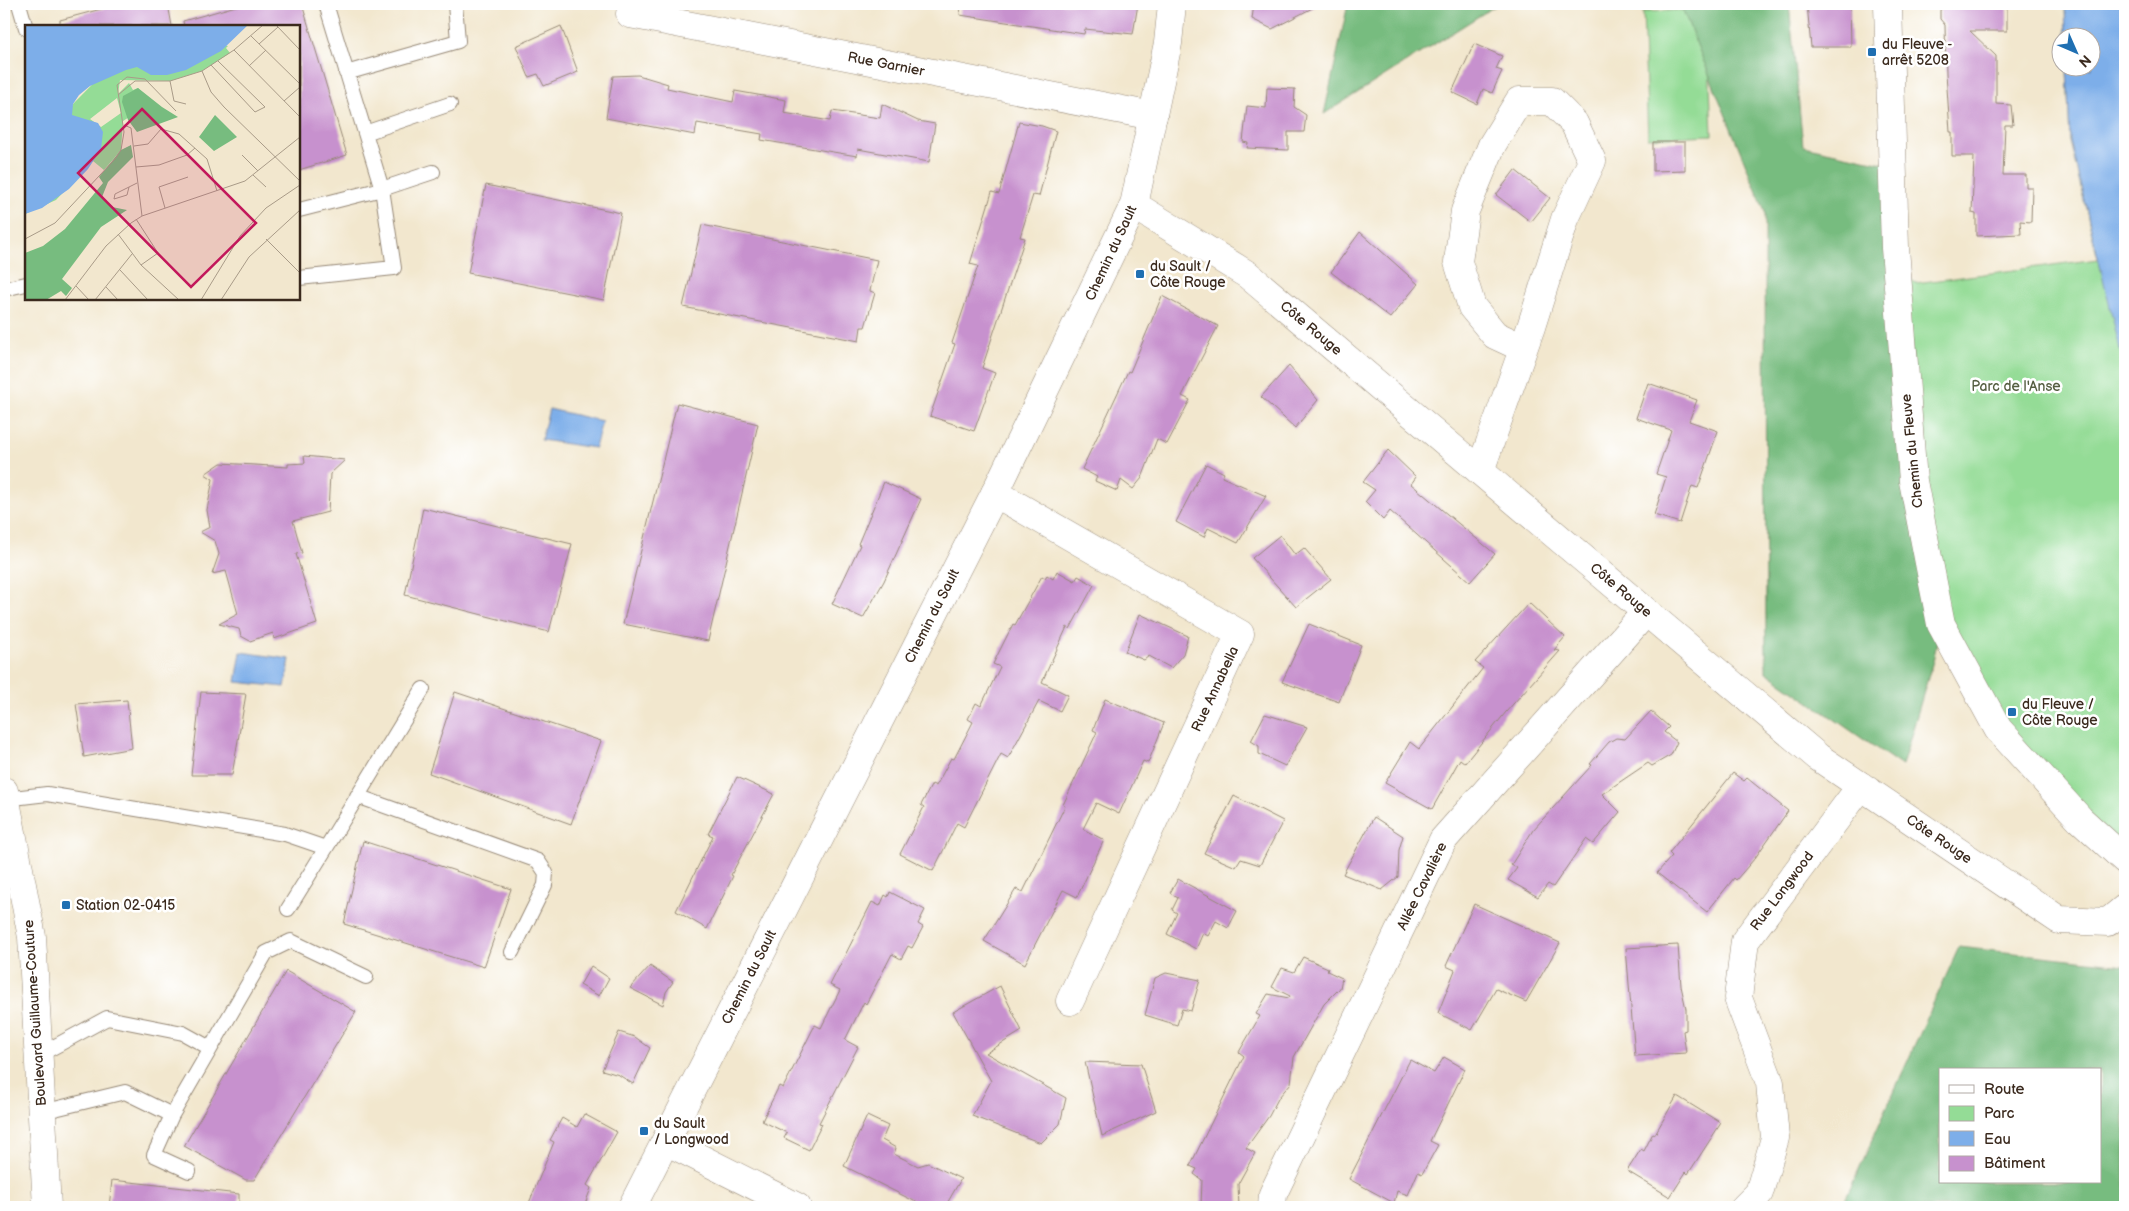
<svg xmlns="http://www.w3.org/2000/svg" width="2129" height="1211" font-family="'Balsamiq Sans',sans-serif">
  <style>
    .green { fill: #94dc96; stroke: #68835a }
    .forest { fill: #77bc7f; stroke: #59734e; fill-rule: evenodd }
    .water { fill: #7daee9; stroke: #5c6c84 }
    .building { fill: #c791ce }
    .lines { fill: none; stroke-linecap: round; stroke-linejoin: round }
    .lane-casing { stroke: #968876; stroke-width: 16 }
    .street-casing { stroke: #968876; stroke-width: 29 }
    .secondary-casing { stroke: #968876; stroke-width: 29 }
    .primary-casing { stroke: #968876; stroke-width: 29 }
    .lane { stroke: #fff; stroke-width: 14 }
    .street { stroke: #fff; stroke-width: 28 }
    .secondary { stroke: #fff; stroke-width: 28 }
    .primary { stroke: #fff; stroke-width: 28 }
    .poi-dot { fill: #1f6fb2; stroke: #fff; stroke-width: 2 }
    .labels { text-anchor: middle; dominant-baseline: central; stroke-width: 5; stroke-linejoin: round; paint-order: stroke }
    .poi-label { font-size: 14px; fill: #3b2a1e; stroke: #fff; text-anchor: start }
    .street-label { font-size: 14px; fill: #3b2a1e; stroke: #fff }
    .park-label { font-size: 14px; fill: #565f42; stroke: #fff }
    .inset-road { fill: none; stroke: #a99b88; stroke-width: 1 }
    .view { fill: #c2185b; fill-opacity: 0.15; stroke: #c2185b; stroke-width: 2.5 }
    .inset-edge { fill: none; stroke: #3b2a1e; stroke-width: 2.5 }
  </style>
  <rect width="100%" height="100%" fill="#fff"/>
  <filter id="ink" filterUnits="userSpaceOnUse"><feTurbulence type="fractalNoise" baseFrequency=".02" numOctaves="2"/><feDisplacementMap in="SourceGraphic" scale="10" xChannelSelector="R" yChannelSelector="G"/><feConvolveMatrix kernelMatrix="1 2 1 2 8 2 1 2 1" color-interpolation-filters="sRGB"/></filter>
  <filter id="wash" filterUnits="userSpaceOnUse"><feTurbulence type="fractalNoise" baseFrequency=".0096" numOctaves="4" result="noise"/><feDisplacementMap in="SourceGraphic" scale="20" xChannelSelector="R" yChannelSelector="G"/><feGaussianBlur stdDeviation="1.12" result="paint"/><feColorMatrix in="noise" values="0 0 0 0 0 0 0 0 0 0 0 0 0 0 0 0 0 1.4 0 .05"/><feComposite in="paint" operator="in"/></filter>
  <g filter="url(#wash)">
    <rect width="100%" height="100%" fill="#f2e7ce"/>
    <path class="green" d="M 2065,4 L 2125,4 L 2125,860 L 2007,738 L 1941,624 L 1896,271 L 1916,283 L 2098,259 L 2070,141 L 2067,68 L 2092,68 L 2092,38 L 2066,37 Z
      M 1707,9 L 1712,135 L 1648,138 L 1643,12 Z"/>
    <path class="forest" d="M 1348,4 L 1498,4 L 1324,114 Z
      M 1501,4 L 1789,4 L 1803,146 L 1892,165 L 1941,624 L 1933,661 L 1902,766 L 1766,672 L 1765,212 L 1682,8 Z
      M 1959,947 L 2125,965 L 2125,1207 L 1842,1207 ZM 1940,1070 L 2100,1070 L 2100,1182 L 1940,1182 Z"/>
    <path class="water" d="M 2065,4 L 2125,4 L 2125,370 L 2070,141 L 2067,68 L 2092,68 L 2092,38 L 2066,37 Z
      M 549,409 L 602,421 L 595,448 L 541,440 Z
      M 241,652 L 290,659 L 285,687 L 236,682 Z"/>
    <g id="blocks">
      <path class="building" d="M 120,4 L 168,4 L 172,26 L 60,26 L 60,20 Z
        M 243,4 L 302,4 L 347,155 L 299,170 L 299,26 L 184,26 L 183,21 Z
        M 961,4 L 1138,4 L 1133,34 L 1085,29 L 1084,34 L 960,15 Z
        M 1254,4 L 1320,4 L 1272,29 L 1252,19 Z
        M 1807,4 L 1850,4 L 1851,47 L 1811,47 Z
        M 1947,4 L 1961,4 L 1964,6 L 2007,4 L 2007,31 L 1970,31 L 1996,56 L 1996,104 L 2011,105 L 2013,125 L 2005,125 L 2003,175 L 2026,175 L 2026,187 L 2032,187 L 2031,222 L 2020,221 L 2021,234 L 1976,236 L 1976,214 L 1972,213 L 1974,156 L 1952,156 L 1952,132 L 1950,132 L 1946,73 L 1945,25 L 1940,19 L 1940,10 Z
        M 561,26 L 578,72 L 544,86 L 538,74 L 529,77 L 516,46 Z
        M 1474,44 L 1502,56 L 1496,69 L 1502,71 L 1492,93 L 1483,89 L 1477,104 L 1452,92 Z
        M 638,75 L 668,84 L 667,88 L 733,102 L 735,91 L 786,100 L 784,113 L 830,121 L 832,111 L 880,118 L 882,104 L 918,121 L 935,124 L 929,162 L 858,149 L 857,156 L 761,140 L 762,134 L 697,123 L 695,135 L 606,118 L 613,76 Z
        M 1267,88 L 1295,89 L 1294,107 L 1306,115 L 1304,132 L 1288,132 L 1288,150 L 1247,148 L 1248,143 L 1243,142 L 1247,106 L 1266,108 Z
        M 1019,122 L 1042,126 L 1056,131 L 1039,196 L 1033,195 L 1020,237 L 1025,238 L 982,368 L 995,373 L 974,431 L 930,416 L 955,344 L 952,343 L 978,266 L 970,264 L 992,192 L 999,194 Z
        M 1653,142 L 1685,142 L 1685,170 L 1653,171 Z
        M 1515,170 L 1550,198 L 1531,222 L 1496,195 Z
        M 486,185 L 621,213 L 604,300 L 468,273 Z
        M 702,225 L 877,260 L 870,291 L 875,293 L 865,327 L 861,327 L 859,341 L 683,307 Z
        M 1360,232 L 1418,284 L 1390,318 L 1331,272 Z
        M 1162,296 L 1218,326 L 1182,396 L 1190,400 L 1167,444 L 1157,439 L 1142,478 L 1133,489 L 1121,480 L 1117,491 L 1095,481 L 1097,477 L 1082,469 L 1128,371 L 1130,372 Z
        M 1289,366 L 1318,400 L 1295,428 L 1261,397 Z
        M 1648,383 L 1697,400 L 1689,421 L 1718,431 L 1698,488 L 1692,486 L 1680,523 L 1654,515 L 1666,477 L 1656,474 L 1671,430 L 1636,418 Z
        M 677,403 L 758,424 L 708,641 L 623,624 Z
        M 1388,450 L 1416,477 L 1411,484 L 1495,554 L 1470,582 L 1390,511 L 1383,520 L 1365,502 L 1375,490 L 1363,482 Z
        M 304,456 L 345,460 L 330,474 L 328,512 L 293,521 L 302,553 L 296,554 L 317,624 L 274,639 L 273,633 L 250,641 L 241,636 L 239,629 L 219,624 L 238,614 L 226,571 L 212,574 L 219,554 L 215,541 L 200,532 L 210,527 L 207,510 L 213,479 L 205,474 L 221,463 L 288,467 L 288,464 L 305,463 Z
        M 1206,464 L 1224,473 L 1222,477 L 1266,496 L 1238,543 L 1208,528 L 1204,537 L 1176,522 Z
        M 884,482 L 921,499 L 884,581 L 863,618 L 832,604 L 860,545 L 858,544 Z
        M 423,508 L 572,544 L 549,632 L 405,595 Z
        M 1280,535 L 1295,555 L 1304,548 L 1331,579 L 1296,607 L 1252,558 Z
        M 1057,571 L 1075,581 L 1078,576 L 1094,585 L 1070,629 L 1067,627 L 1042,682 L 1068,695 L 1060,711 L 1039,701 L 1008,758 L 1001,754 L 964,827 L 957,823 L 933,871 L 900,854 L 924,807 L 921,805 L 932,784 L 936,786 L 951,758 L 954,759 L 973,722 L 968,719 L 976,703 L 981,706 L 1000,667 L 993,664 L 1013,624 L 1015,625 L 1042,576 L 1045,578 L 1047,575 L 1053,579 Z
        M 1529,603 L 1565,637 L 1554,650 L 1560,651 L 1506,712 L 1465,763 L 1460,759 L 1432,809 L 1385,783 L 1410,742 L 1419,749 L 1483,668 L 1475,662 Z
        M 1140,614 L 1188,636 L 1183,654 L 1171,668 L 1149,656 L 1144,660 L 1125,652 Z
        M 1309,624 L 1361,645 L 1339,702 L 1282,682 Z
        M 201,692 L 246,694 L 232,775 L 191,775 Z
        M 455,692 L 601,741 L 571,824 L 429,773 Z
        M 1105,699 L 1164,723 L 1148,763 L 1143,761 L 1119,814 L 1096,803 L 1083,829 L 1104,840 L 1077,897 L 1063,890 L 1025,964 L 984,941 L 1016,889 L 1023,892 L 1065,806 L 1063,805 L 1097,732 L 1093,730 Z
        M 127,700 L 132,748 L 84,757 L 76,704 Z
        M 1651,711 L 1669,727 L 1664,732 L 1677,742 L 1671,755 L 1652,766 L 1648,763 L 1602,794 L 1620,812 L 1593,844 L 1586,839 L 1553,887 L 1548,884 L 1538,897 L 1508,880 L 1517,868 L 1511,865 L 1533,830 L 1592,765 L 1590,764 L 1609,742 L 1616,738 L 1625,739 Z
        M 1265,714 L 1307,727 L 1285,766 L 1259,754 L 1259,746 L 1251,741 Z
        M 1733,773 L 1744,781 L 1747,778 L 1788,811 L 1755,858 L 1736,880 L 1734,878 L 1707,912 L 1657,873 L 1672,856 L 1669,853 Z
        M 737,777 L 774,794 L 731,875 L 733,876 L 707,929 L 676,911 L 713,836 L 708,834 Z
        M 1234,796 L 1283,821 L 1260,865 L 1241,859 L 1236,867 L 1204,853 Z
        M 1374,817 L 1403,836 L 1399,850 L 1398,877 L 1382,890 L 1343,874 Z
        M 363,841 L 511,889 L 484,967 L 344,924 Z
        M 1178,879 L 1237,911 L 1228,928 L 1216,921 L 1208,936 L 1203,933 L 1196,949 L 1167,934 L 1177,913 L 1172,910 L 1178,898 L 1170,893 Z
        M 890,892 L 925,910 L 918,924 L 923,927 L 912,948 L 908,946 L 901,959 L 892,954 L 866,1004 L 864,1002 L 845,1040 L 858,1047 L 819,1123 L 822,1124 L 809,1150 L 784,1138 L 787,1133 L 762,1121 L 779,1086 L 783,1088 L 815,1025 L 821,1028 L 840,990 L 830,985 L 872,902 L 880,906 L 885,895 L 888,897 Z
        M 1474,904 L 1560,943 L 1526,1002 L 1496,989 L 1472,1030 L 1438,1013 L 1455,970 L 1446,966 Z
        M 1678,945 L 1681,986 L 1686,1009 L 1686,1030 L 1683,1031 L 1686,1053 L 1635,1056 L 1626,948 Z
        M 1303,957 L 1328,968 L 1327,971 L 1342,978 L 1340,988 L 1324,1004 L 1294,1057 L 1291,1083 L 1279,1097 L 1269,1116 L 1246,1148 L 1255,1153 L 1238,1184 L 1239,1207 L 1201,1206 L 1202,1180 L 1194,1174 L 1197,1169 L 1190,1166 L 1244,1056 L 1239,1052 L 1260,1016 L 1256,1014 L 1268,994 L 1289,998 L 1290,996 L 1272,987 L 1282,968 L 1294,972 Z
        M 591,966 L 609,978 L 599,996 L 580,985 Z
        M 650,966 L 673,982 L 666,992 L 663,1005 L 630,988 Z
        M 286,971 L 356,1012 L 254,1180 L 246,1180 L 184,1146 Z
        M 1166,973 L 1200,980 L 1191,1011 L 1182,1009 L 1177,1025 L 1145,1015 L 1155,978 Z
        M 1000,986 L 1022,1031 L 986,1053 L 1066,1098 L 1060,1124 L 1041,1143 L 972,1116 L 991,1081 L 953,1012 Z
        M 619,1032 L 635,1037 L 650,1048 L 633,1084 L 619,1075 L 602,1070 Z
        M 1444,1057 L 1465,1069 L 1430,1141 L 1438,1145 L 1422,1174 L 1418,1172 L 1408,1195 L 1397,1191 L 1394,1203 L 1349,1179 L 1410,1060 L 1434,1073 Z
        M 1085,1062 L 1141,1064 L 1156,1111 L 1102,1136 Z
        M 1677,1096 L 1721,1123 L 1688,1174 L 1686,1172 L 1670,1197 L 1627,1171 L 1641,1149 L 1644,1151 L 1653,1133 L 1655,1134 Z
        M 584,1114 L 617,1132 L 587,1185 L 591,1188 L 584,1207 L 540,1207 L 529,1203 L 554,1142 L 550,1140 L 562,1118 L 577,1127 Z
        M 867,1116 L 888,1126 L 882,1140 L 896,1148 L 894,1154 L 918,1166 L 928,1163 L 961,1179 L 945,1207 L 926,1207 L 844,1166 Z
        M 112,1180 L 239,1194 L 239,1207 L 109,1207 Z"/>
    </g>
  </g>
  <g filter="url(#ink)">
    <use href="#blocks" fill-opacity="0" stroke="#968876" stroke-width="1"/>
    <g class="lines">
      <g class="lane-casing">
        <path id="lane" d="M 19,4 L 26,28
          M 326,4 L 382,189 L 433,172
          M 346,73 L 458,41 L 455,4
          M 365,133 L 450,104
          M 299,210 L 382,189 L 394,268 L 299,278
          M 4,289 L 26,284
          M 357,796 L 538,861 L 546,873 L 545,885 L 512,952
          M 5,799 L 47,794 L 285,834 L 326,848 L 288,909
          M 326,848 L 423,689
          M 39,1055 L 107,1018 L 183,1033 L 210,1048
          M 42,1112 L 125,1092 L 172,1115
          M 189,1171 L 154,1155 L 172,1115 L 266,953 L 291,941 L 366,977"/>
      </g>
      <g class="street-casing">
        <path id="street" d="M 632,4 L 630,14 L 1153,116
          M 1480,471 L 1531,327 L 1565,219 L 1592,161 L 1574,123 L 1552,101 L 1519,101 L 1492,145 L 1465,211 L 1458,262 L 1472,307 L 1495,335 L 1523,348
          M 995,493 L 1240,634 L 1070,1001
          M 666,1141 L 797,1207
          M 1272,1207 L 1273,1194 L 1443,840 L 1646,612
          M 1745,1207 L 1759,1193 L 1775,1138 L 1770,1083 L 1738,998 L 1745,941 L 1861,786"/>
      </g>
      <g class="secondary-casing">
        <path id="secondary" d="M 1888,4 L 1895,248 L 1913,481 L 1941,624 L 1998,729 L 2080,819 L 2125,860
          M 1134,205 L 1248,275 L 1818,757 L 2059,920 L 2108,922 L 2125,908
          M 632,1207 L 995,493 L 1134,205 L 1168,43 L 1172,4"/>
      </g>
      <g class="primary-casing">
        <path id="primary" d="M 4,791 L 32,937 L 47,1207"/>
      </g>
      <use href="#lane" class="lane"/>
      <use href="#street" class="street"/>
      <use href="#secondary" class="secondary"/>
      <use href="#primary" class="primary"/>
    </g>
  </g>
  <g class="poi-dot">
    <rect x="1867" y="47" width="10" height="10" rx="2.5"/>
    <rect x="1135" y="269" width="10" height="10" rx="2.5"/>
    <rect x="2007" y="707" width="10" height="10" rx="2.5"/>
    <rect x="61" y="900" width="10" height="10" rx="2.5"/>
    <rect x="639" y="1126" width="10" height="10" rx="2.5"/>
  </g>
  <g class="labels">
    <g class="poi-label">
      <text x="1882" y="44">du Fleuve -<tspan x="1882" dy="16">arrêt 5208</tspan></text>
      <text x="1150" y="266">du Sault /<tspan x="1150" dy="16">Côte Rouge</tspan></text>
      <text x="2022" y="704">du Fleuve /<tspan x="2022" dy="16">Côte Rouge</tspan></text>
      <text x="76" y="905">Station 02-0415</text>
      <text x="654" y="1123">du Sault<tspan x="654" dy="16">/ Longwood</tspan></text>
    </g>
    <g class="street-label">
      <text transform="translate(886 64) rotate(11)">Rue Garnier</text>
      <text transform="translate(1111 253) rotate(-65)">Chemin du Sault</text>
      <text transform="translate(1311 328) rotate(40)">Côte Rouge</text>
      <text transform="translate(1912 451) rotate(-96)">Chemin du Fleuve</text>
      <text transform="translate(1621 590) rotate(40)">Côte Rouge</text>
      <text transform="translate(932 616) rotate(-63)">Chemin du Sault</text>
      <text transform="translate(1215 689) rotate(-65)">Rue Annabella</text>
      <text transform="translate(1939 839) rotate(34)">Côte Rouge</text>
      <text transform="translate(1422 886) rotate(-64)">Allée Cavalière</text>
      <text transform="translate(1782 891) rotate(-53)">Rue Longwood</text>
      <text transform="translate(749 977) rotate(-63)">Chemin du Sault</text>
      <text transform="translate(35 1013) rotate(-94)">Boulevard Guillaume-Couture</text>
    </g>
    <g class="park-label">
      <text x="2016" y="386">Parc de l'Anse</text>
    </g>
  </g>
  <g transform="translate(25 25)">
    <rect width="275" height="275" fill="#f2e7ce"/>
    <path d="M 126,0 L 203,21 L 201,23 L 205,28 L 177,46 L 145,56 L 95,55 L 93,69 L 104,58 L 108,65 L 113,63 L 126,78 L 98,96 L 96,125 L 79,145 L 68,136 L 31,175 L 0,189 L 48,79 ZM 92,73 L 96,88 L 76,102 L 65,94 Z" fill="#94dc96" fill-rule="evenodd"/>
    <path d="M 113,63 L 137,82 L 153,92 L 112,107 L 103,95 L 97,77 L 98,71 ZM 190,90 L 212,112 L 189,126 L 174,112 ZM 106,120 L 108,132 L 83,157 L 77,172 L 87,182 L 102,185 L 76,202 L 37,254 L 47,263 L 41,271 L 36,266 L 21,275 L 0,275 L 0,228 L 18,221 L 40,204 L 78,158 L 74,152 L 96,125 Z" fill="#77bc7f"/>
    <path d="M 0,0 L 223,0 L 196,26 L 161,45 L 142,50 L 126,50 L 112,42 L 101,45 L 65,61 L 54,70 L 48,79 L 47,90 L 73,98 L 78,107 L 76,124 L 63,144 L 44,164 L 17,183 L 0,189 Z" fill="#7daee9"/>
    <path class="inset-road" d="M 251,0 L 275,25M 226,11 L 275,59M 234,19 L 253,2M 209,25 L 275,92M 186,40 L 230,87 L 240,82 L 193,36M 224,41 L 241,25M 177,46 L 186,67 L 199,82 L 275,156M 120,54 L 151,86M 145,56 L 149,76 L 161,79M 93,70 L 110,56 L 145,56 L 177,46 L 209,25 L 238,0M 259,76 L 275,62M 99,100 L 106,103 L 117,191M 109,121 L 123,119 L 136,104 L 154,109 L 182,134 L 192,166M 217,130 L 233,146M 111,142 L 134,140 L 162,130 L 170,123M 228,150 L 241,162M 104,162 L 102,170 L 89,174 L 90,169 L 112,158M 140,183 L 134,162 L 163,152M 111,194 L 133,228 L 116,240M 93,209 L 116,240 L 154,275M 0,214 L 30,198 L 90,134 L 96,125 L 99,107 L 92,60 L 102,52 L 120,54M 241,214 L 275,248M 95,245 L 123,275M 51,261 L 64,275M 81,262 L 93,275M 40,275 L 81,221 L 106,198 L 117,191 L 220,156 L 275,112M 70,275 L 107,229M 176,275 L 215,211 L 241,183 L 275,160M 196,275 L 224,232 L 275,185"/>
    <path class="view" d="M 117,84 L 231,198 L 166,262 L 53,148 Z"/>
    <rect width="275" height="275" class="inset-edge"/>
  </g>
  <rect width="2129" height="1211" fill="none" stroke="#fff" stroke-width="20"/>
  <rect x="1939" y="1068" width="162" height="115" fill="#ffffff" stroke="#b1aaa5"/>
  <rect x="1949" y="1085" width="25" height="8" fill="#ffffff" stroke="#b1aaa5"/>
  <text x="1984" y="1094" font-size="15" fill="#3b2a1e">Route</text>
  <rect x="1949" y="1106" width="25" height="15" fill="#94dc96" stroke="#b1aaa5"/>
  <text x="1984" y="1118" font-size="15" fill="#3b2a1e">Parc</text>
  <rect x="1949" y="1131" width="25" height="15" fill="#7daee9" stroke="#b1aaa5"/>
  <text x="1984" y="1144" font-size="15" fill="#3b2a1e">Eau</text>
  <rect x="1949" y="1156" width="25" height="15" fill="#c791ce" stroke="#b1aaa5"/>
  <text x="1984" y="1168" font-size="15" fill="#3b2a1e">Bâtiment</text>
  <g transform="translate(2076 52) rotate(135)"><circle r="24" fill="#ffffff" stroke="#b1aaa5"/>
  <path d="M0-4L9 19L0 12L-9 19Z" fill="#1f6fb2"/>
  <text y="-8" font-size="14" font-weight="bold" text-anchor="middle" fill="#3b2a1e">N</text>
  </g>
</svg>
